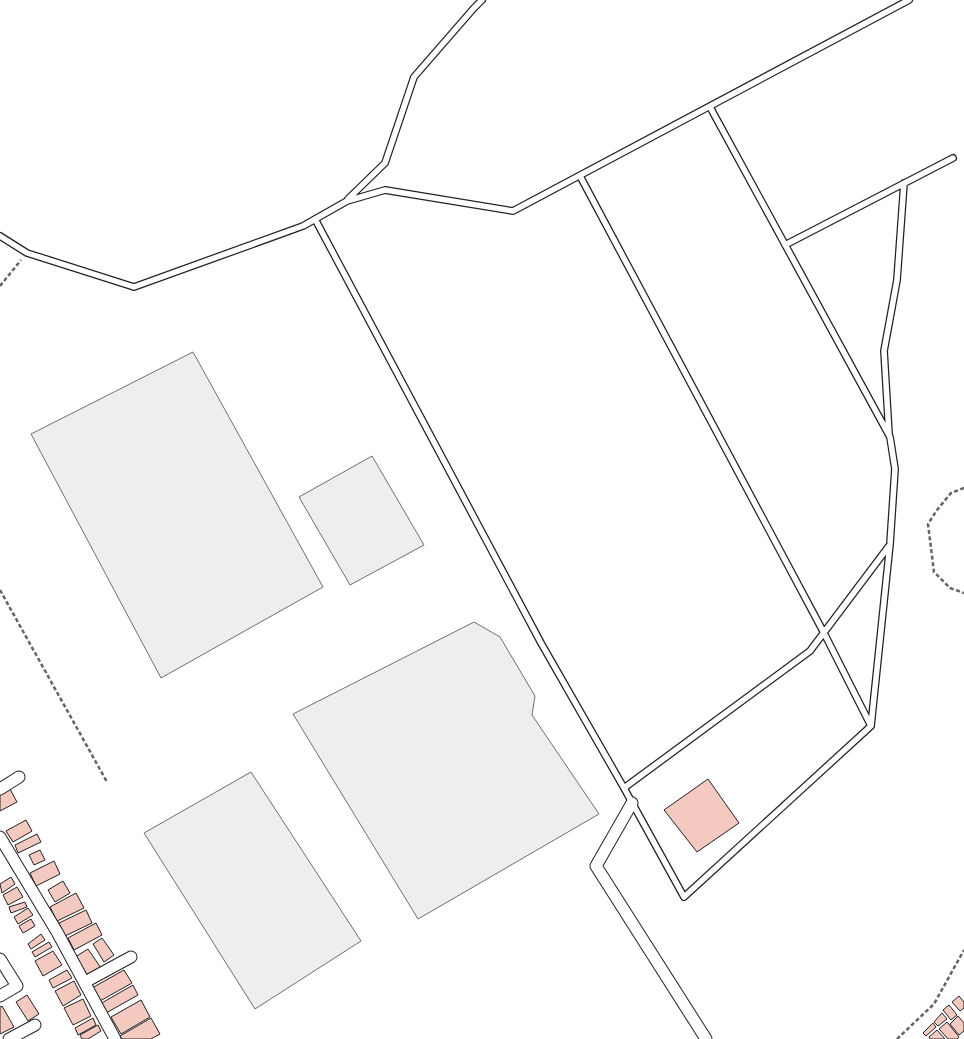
<svg xmlns="http://www.w3.org/2000/svg" width="964" height="1039" font-family="'Alegreya Sans',sans-serif">
  <style>
    .green { fill: #eee; stroke: #6f6f6f }
    .building { fill: #f3c9c0; stroke: #222 }
    .lines { fill: none; stroke-linecap: round; stroke-linejoin: round }
    .service-casing { stroke: #222; stroke-width: 8 }
    .minor-casing { stroke: #222; stroke-width: 13 }
    .path { stroke: #646464; stroke-width: 2.5; stroke-dasharray: 4 2.5; stroke-linecap: butt }
    .service { stroke: #fff; stroke-width: 5.5 }
    .minor { stroke: #fff; stroke-width: 11 }
  </style>
  <rect width="100%" height="100%" fill="#fff"/>
  <path class="green" d="M 193,352 L 323,587 L 161,678 L 31,434 Z
    M 372,456 L 424,545 L 350,585 L 299,497 Z
    M 474,622 L 500,637 L 535,696 L 532,715 L 599,814 L 418,919 L 293,714 Z
    M 251,772 L 361,941 L 255,1009 L 144,833 Z"/>
  <path class="building" d="M 708,779 L 739,823 L 697,852 L 664,810 Z
    M 10,789 L 17,802 L 0,811 L 0,795 Z
    M 26,820 L 32,831 L 13,842 L 6,831 Z
    M 37,834 L 41,842 L 18,853 L 15,845 Z
    M 40,850 L 45,860 L 34,865 L 29,855 Z
    M 54,861 L 60,874 L 36,886 L 30,873 Z
    M 11,877 L 15,884 L 2,893 L 0,884 Z
    M 63,881 L 70,893 L 55,902 L 48,890 Z
    M 17,887 L 23,897 L 8,905 L 3,895 Z
    M 76,893 L 84,908 L 57,921 L 50,907 Z
    M 25,902 L 27,907 L 11,913 L 9,907 Z
    M 28,908 L 33,915 L 18,924 L 14,917 Z
    M 86,910 L 92,923 L 65,936 L 59,923 Z
    M 31,919 L 35,926 L 23,933 L 19,926 Z
    M 96,923 L 102,935 L 74,950 L 68,938 Z
    M 41,934 L 45,940 L 31,949 L 28,944 Z
    M 102,938 L 114,955 L 104,962 L 93,944 Z
    M 49,942 L 52,947 L 35,957 L 32,952 Z
    M 88,949 L 101,968 L 88,976 L 75,957 Z
    M 53,951 L 62,965 L 43,976 L 35,961 Z
    M 67,970 L 72,978 L 53,988 L 49,980 Z
    M 124,970 L 132,983 L 100,1001 L 92,988 Z
    M 74,981 L 81,995 L 63,1006 L 55,991 Z
    M 133,985 L 138,995 L 106,1013 L 100,1004 Z
    M 27,995 L 39,1014 L 28,1021 L 16,1002 Z
    M 959,996 L 964,1002 L 964,1008 L 960,1011 L 952,1002 Z
    M 83,999 L 91,1016 L 73,1025 L 64,1008 Z
    M 141,1000 L 150,1017 L 121,1034 L 111,1017 Z
    M 949,1005 L 957,1015 L 951,1020 L 943,1010 Z
    M 2,1006 L 14,1027 L 0,1034 L 0,1007 Z
    M 942,1013 L 947,1019 L 938,1026 L 934,1022 Z
    M 958,1016 L 964,1023 L 964,1031 L 959,1035 L 950,1024 Z
    M 93,1018 L 96,1025 L 78,1035 L 75,1028 Z
    M 151,1018 L 160,1034 L 151,1039 L 122,1039 L 120,1036 Z
    M 947,1022 L 959,1037 L 957,1039 L 948,1039 L 939,1029 Z
    M 933,1023 L 936,1027 L 926,1036 L 923,1033 Z
    M 98,1025 L 101,1031 L 88,1039 L 82,1039 L 80,1035 Z
    M 937,1030 L 945,1039 L 930,1039 L 929,1037 Z"/>
  <g class="lines">
    <g class="service-casing">
      <path id="service" d="M 580,176 L 824,633 L 870,724
        M 348,199 L 385,163 L 414,77 L 474,8 L 482,0
        M 315,219 L 541,643 L 624,788 L 810,651 L 889,546
        M 0,236 L 27,253 L 134,287 L 303,226 L 347,201 L 385,190 L 513,211 L 909,0
        M 785,245 L 953,158
        M 889,434 L 884,351 L 897,280 L 904,183
        M 624,788 L 684,897 L 871,726 L 890,544 L 895,469 L 890,437 L 710,107"/>
    </g>
    <g class="minor-casing">
      <path id="minor" d="M 0,789 L 19,777
        M 632,803 L 596,866 L 706,1039
        M 0,837 L 57,932 L 115,1039
        M 0,959 L 17,986 L 0,996
        M 85,982 L 131,957
        M 9,1039 L 35,1025"/>
    </g>
    <path class="path" d="M 0,286 L 21,260
      M 964,488 L 951,493 L 937,510 L 928,524 L 934,572 L 950,588 L 964,593
      M 0,590 L 107,782
      M 897,1039 L 934,1004 L 964,950"/>
    <use href="#service" class="service"/>
    <use href="#minor" class="minor"/>
  </g>
</svg>
